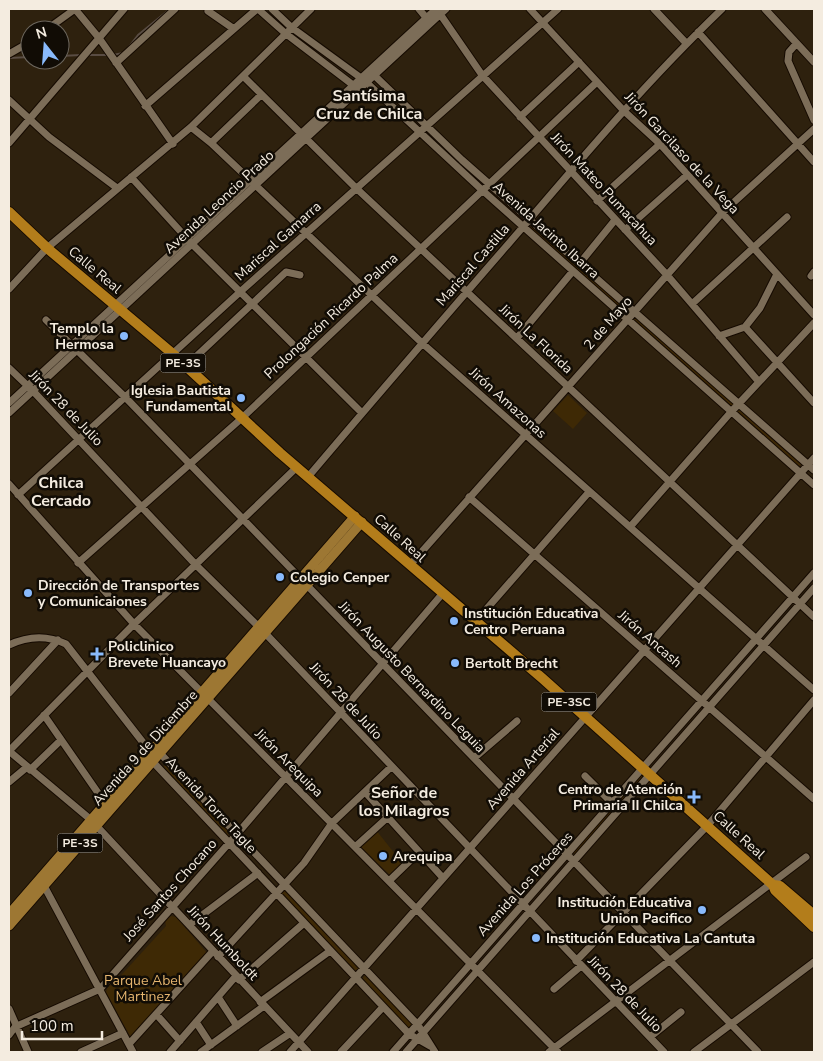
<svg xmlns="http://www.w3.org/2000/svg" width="823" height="1061" font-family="'Nunito Sans',sans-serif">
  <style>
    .green { fill: #3e2905 }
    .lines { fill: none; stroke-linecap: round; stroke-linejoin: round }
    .stream { stroke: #594c43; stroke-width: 2 }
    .minor-casing { stroke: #150a00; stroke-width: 9 }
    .major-casing { stroke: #150a00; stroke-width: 11 }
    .highway-casing { stroke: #150a00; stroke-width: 12 }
    .minor { stroke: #7c6d58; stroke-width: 7 }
    .major { stroke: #9d7733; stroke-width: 9 }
    .highway { stroke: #b37d1b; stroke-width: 10 }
    .poi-dot { fill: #89bafc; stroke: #110c05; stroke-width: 2 }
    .labels { text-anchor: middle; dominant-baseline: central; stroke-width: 5; stroke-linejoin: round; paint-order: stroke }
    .shield { fill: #110c05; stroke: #b0a99e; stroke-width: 1 }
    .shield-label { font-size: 12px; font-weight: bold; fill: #f4ece0 }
    .street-label { font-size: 14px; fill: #f4ece0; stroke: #110c05 }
    .poi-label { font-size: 14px; font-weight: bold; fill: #f4ece0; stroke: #110c05; text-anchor: start }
    .park-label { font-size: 14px; fill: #e5b56f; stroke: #110c05 }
    .quarter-label { font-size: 16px; font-weight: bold; fill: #f4ece0; stroke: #110c05 }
  </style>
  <rect width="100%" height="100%" fill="#2e210e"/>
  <path class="green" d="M 531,225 L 629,312 L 625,313 L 529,229 Z
    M 637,317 L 734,405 L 730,407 L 633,321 Z
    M 568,395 L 587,413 L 573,429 L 553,411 Z
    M 741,409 L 803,464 L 799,466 L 737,412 Z
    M 165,765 L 230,833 L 226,837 L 162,769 Z
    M 641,775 L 644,776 L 576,854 L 573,853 Z
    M 376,830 L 403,864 L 391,876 L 361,847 Z
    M 285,891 L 360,969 L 355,974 L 279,895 Z
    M 171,916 L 176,917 L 207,953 L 134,1037 L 130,1036 L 106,992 L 108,987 L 114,983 L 166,926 L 165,921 Z
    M 365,975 L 412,1024 L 407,1029 L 361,981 Z"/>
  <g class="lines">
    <path class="stream" d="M 128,48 L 138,35 L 170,9
      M 88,55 L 109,55
      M 113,55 L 123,53
      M 60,56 L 81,55
      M 9,58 L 30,57"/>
    <g class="minor-casing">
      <path id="minor" d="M 75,9 L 99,38 L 173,144
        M 258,9 L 285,33 L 353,85 L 366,82 L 482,190 L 814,485
        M 272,9 L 291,27 L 361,78 L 374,75 L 462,160 L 814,470
        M 419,9 L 428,20
        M 530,9 L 624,111 L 660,144 L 814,315
        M 654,9 L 686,43
        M 765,9 L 814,62
        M 208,11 L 234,29
        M 438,11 L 482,75 L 667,275 L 759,382
        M 46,30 L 75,9
        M 698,32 L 814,162
        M 796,44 L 789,52 L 788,61 L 814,120
        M 9,54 L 30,42
        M 116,63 L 175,9
        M 243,76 L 356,188 L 814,617
        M 9,100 L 49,137 L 117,188
        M 145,106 L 257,9
        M 520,117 L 579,62
        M 191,127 L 211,143 L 422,343 L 814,690
        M 9,143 L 124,9
        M 211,143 L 261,95
        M 131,177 L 192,244 L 362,413
        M 597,201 L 660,144
        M 625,230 L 687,175
        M 580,263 L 615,220
        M 811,276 L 814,272
        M 9,289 L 47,248 L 191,127 L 311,9
        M 692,304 L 787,217
        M 46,320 L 126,398 L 758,1052
        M 745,327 L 814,403
        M 719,336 L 745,327 L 760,308 L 777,274
        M 517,338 L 573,271
        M 186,366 L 286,272 L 300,275
        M 9,368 L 33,391 L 196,565 L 265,633 L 664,1052
        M 9,403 L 436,9
        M 9,413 L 446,9
        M 308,477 C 379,393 451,310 523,227 C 587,152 651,77 722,9
        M 9,484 L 134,624 L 558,1052
        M 18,495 L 240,292 L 558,9
        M 469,497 L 814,799
        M 630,527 L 731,412 L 814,323
        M 78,563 L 242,418 L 597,82
        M 410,565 L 722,213 L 814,129
        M 476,621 L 589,492
        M 9,645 C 28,636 47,635 66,644 L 145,745 L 147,755 L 153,762 L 409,1034 L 430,1046
        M 9,693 L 58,640
        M 44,715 L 105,803
        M 157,750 L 418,1025 L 435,1052
        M 9,751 L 90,819 L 308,1052
        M 9,751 L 134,624 L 297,467
        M 474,758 L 517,721
        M 30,770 L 61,740
        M 585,776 L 613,804
        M 9,782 L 27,767
        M 365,792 L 443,878
        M 355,847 L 388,817
        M 389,881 L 419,852
        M 42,882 L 133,1052
        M 189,925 L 258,873
        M 218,957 L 304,863 L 332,823 L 391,767
        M 576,961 L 708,825 L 814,700
        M 239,980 L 304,923
        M 554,989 L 581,966
        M 218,997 L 237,1026
        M 260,1002 L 330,951
        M 9,1009 L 28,1052
        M 156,1014 L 180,1041
        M 196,1022 L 211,1045
        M 9,1035 L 15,1027 L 100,989 L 237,834 L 443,593
        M 650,1037 L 681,1012
        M 129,1044 L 213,951
        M 81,1052 L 123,1033
        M 170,1052 L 236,976
        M 201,1052 L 264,1006
        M 262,1052 L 289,1034
        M 290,1052 L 814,458
        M 341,1052 L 383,1007
        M 393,1052 L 814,573
        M 406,1052 L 814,588
        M 549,1052 L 806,857
        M 694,1052 L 814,962"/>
    </g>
    <g class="major-casing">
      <path id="major" d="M 9,914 L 355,516
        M 9,926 L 362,522"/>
    </g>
    <g class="highway-casing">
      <path id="highway" d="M 9,212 L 47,248 L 173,354 L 280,453 L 542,678 L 773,885 L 775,890 L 814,927
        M 774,885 L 780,886 L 814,915"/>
    </g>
    <use href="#minor" class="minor"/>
    <use href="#major" class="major"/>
    <use href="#highway" class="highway"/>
  </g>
  <g class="poi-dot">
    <circle cx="124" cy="336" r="5"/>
    <circle cx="241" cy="398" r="5"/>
    <circle cx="280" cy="577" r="5"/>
    <circle cx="28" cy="593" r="5"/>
    <circle cx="454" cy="621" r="5"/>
    <path d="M94.5 646.5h5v5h5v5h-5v5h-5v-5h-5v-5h5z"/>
    <circle cx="455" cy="663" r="5"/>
    <path d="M691.5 789.5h5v5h5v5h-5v5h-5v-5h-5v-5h5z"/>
    <circle cx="383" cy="856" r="5"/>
    <circle cx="702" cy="910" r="5"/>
    <circle cx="536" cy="938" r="5"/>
  </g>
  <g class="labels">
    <g class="shield">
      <rect x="160.5" y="353.5" width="45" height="19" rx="4"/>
      <rect x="541.5" y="692.5" width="55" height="19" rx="4"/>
      <rect x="57.5" y="833.5" width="45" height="19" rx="4"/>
    </g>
    <g class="shield-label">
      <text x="183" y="363">PE-3S</text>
      <text x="569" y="702">PE-3SC</text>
      <text x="80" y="843">PE-3S</text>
    </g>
    <g class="street-label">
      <text transform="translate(682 153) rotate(47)">Jirón Garcilaso de la Vega</text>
      <text transform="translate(604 189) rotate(47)">Jirón Mateo Pumacahua</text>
      <text transform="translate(219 202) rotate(-43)">Avenida Leoncio Prado</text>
      <text transform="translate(546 230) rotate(42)">Avenida Jacinto Ibarra</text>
      <text transform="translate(278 241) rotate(-42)">Mariscal Gamarra</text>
      <text transform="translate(473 265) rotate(-49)">Mariscal Castilla</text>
      <text transform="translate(95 270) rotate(40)">Calle Real</text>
      <text transform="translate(331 316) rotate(-43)">Prolongación Ricardo Palma</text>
      <text transform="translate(608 323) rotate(-49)">2 de Mayo</text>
      <text transform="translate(536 339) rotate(43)">Jirón La Florida</text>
      <text transform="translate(508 403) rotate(42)">Jirón Amazonas</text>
      <text transform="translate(66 408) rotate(46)">Jirón 28 de Julio</text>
      <text transform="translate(400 538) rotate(42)">Calle Real</text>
      <text transform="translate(650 639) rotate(41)">Jirón Ancash</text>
      <text transform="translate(412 677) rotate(46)">Jirón Augusto Bernardino Leguia</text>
      <text transform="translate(346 701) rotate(47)">Jirón 28 de Julio</text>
      <text transform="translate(145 748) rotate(-48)">Avenida 9 de Diciembre</text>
      <text transform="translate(289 763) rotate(45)">Jirón Arequipa</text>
      <text transform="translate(523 769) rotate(-49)">Avenida Arterial</text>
      <text transform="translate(211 805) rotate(47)">Avenida Torre Tagle</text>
      <text transform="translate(739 835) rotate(42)">Calle Real</text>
      <text transform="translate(525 884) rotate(-48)">Avenida Los Próceres</text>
      <text transform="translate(170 890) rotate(-48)">José Santos Chocano</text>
      <text transform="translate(223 943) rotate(47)">Jirón Humboldt</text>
      <text transform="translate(625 994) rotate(46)">Jirón 28 de Julio</text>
    </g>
    <g class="poi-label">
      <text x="114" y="328" text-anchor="end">Templo la<tspan x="114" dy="16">Hermosa</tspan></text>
      <text x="231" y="390" text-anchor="end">Iglesia Bautista<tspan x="231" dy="16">Fundamental</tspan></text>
      <text x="290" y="577">Colegio Cenper</text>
      <text x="38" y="585">Dirección de Transportes<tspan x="38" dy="16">y Comunicaiones</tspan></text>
      <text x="464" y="613">Institución Educativa<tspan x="464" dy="16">Centro Peruana</tspan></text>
      <text x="108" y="646">Policlinico<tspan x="108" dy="16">Brevete Huancayo</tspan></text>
      <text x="465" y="663">Bertolt Brecht</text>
      <text x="683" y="789" text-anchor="end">Centro de Atención<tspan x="683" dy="16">Primaria II Chilca</tspan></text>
      <text x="393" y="856">Arequipa</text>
      <text x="692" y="902" text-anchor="end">Institución Educativa<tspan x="692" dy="16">Union Pacifico</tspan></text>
      <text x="546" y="938">Institución Educativa La Cantuta</text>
    </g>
    <g class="park-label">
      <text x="143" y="980">Parque Abel<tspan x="143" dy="16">Martinez</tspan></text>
    </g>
    <g class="quarter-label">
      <text x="369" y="96">Santísima<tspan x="369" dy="18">Cruz de Chilca</tspan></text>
      <text x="61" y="483">Chilca<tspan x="61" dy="18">Cercado</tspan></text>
      <text x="404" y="793">Señor de<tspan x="404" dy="18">los Milagros</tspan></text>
    </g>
  </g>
  <rect width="823" height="1061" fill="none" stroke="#f4ece0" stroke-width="20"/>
  <g transform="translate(45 45) rotate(343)"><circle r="24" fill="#110c05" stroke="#6c665d"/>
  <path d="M0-4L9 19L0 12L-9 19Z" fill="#89bafc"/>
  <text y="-8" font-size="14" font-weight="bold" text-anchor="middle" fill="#f4ece0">N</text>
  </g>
  <path d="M22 1031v8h80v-8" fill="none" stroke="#f4ece0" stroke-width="2.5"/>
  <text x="30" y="1031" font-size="15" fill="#f4ece0" stroke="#110c05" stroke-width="4" paint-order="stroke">100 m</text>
</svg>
